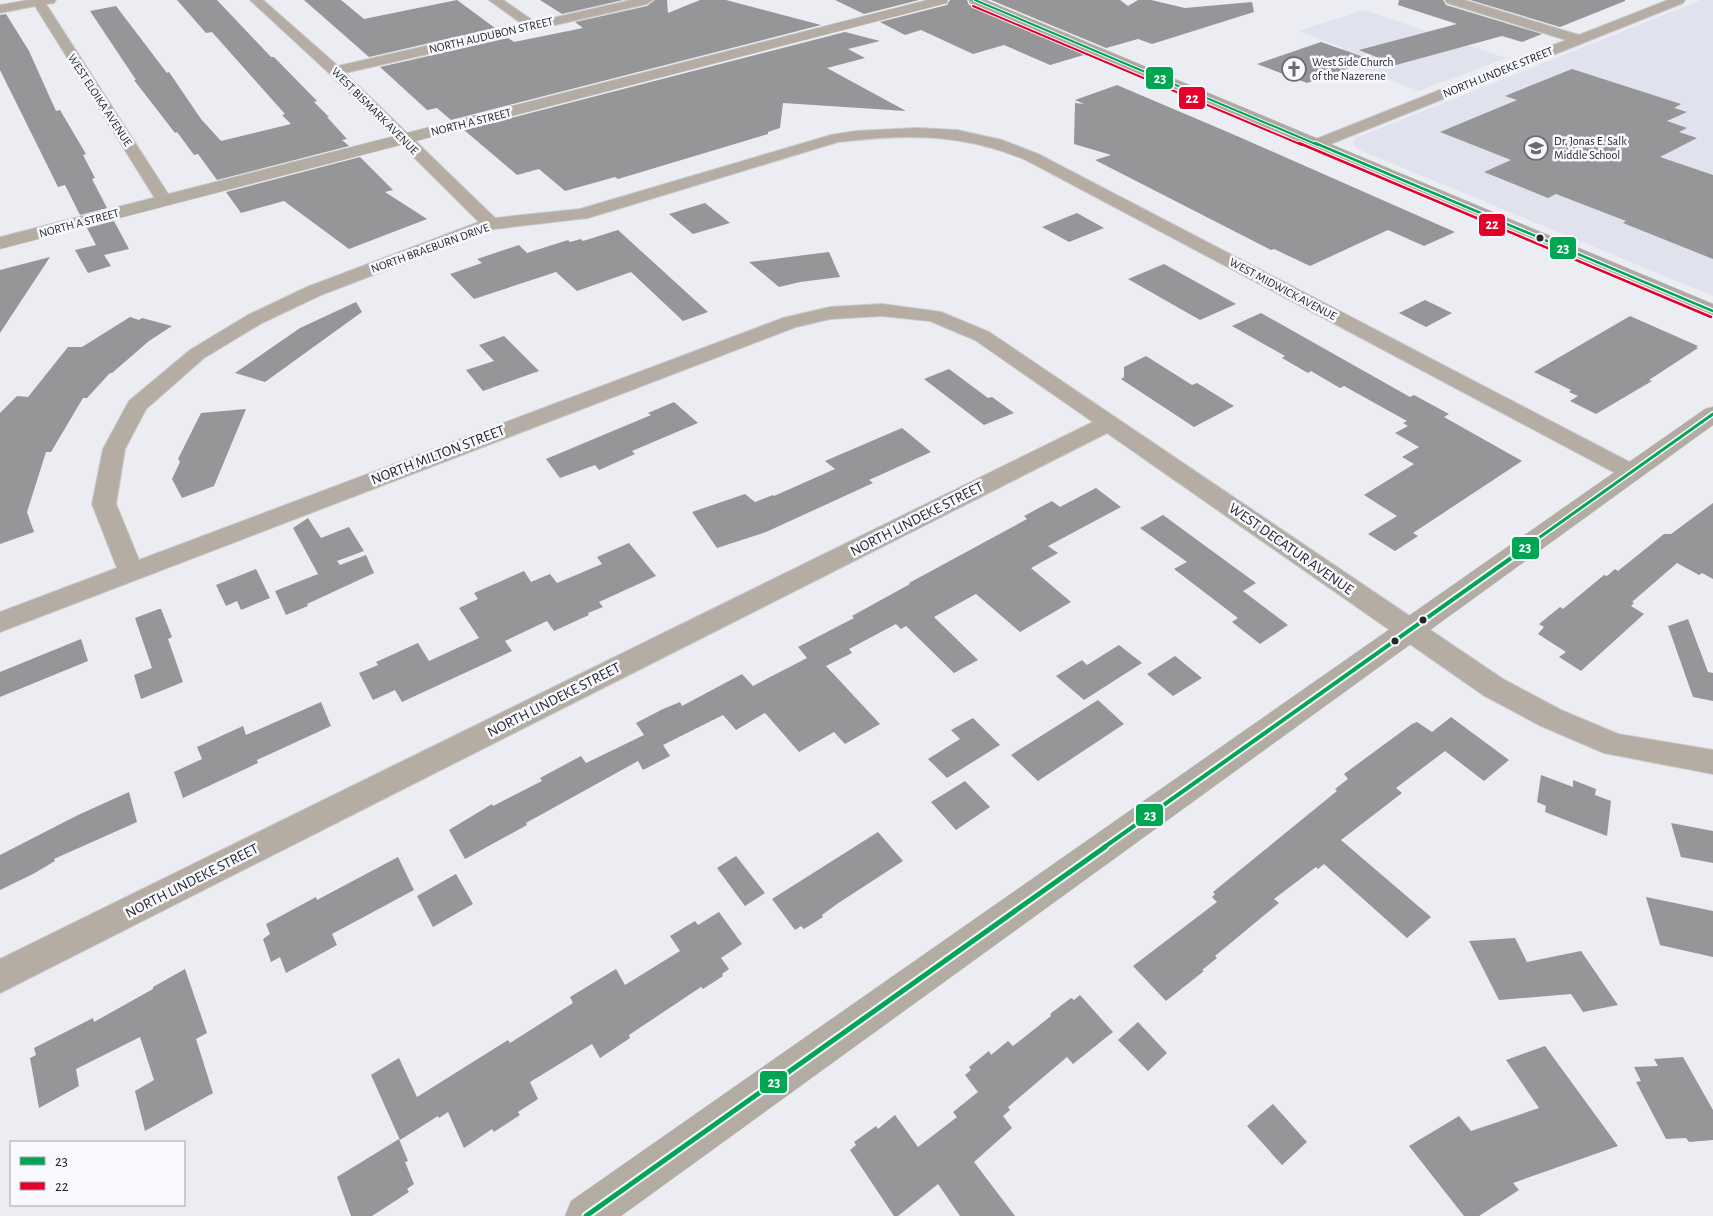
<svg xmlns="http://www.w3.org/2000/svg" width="1713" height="1216" font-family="'Alegreya Sans',sans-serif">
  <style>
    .built { fill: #e0e2ee }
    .building { fill: #969598 }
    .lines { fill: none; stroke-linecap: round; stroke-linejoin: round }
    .street-casing { stroke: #c9cacd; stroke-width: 2 }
    .secondary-casing { stroke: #c9cacd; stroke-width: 1 }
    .primary-casing { stroke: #c9cacd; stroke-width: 1 }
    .street { fill: #b5ada3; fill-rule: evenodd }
    .secondary { fill: #b3aca3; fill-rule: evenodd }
    .primary { fill: #aea9a2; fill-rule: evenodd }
    .bus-1-far4-casing { stroke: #f8f8ff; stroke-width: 4 }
    .bus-1-far3-casing { stroke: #f8f8ff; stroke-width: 5 }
    .bus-1-far2-casing { stroke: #f8f8ff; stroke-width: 6 }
    .bus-1-far1-casing { stroke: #f8f8ff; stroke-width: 8 }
    .bus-1-casing { stroke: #f8f8ff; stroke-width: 9 }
    .bus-2-far1-casing { stroke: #f8f8ff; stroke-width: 4 }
    .bus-2-casing { stroke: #f8f8ff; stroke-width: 5 }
    .bus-1-far4 { stroke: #00a651; stroke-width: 2 }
    .bus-1-far3 { stroke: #00a651; stroke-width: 2.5 }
    .bus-1-far2 { stroke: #00a651; stroke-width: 3 }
    .bus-1-far1 { stroke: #00a651; stroke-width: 4 }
    .bus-1 { stroke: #00a651; stroke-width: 5 }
    .bus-2-far1 { stroke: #e4002b; stroke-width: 2 }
    .bus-2 { stroke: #e4002b; stroke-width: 2.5 }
    .bus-dot { fill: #26272b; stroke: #f8f8ff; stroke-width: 2 }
    .labels { text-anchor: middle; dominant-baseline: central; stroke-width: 5; stroke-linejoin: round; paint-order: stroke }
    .far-street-label { font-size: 12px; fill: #26272b; stroke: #f8f8ff }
    .far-poi-label { font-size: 12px; fill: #26272b; stroke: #f8f8ff; text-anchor: start }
    .street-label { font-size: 15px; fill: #26272b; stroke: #f8f8ff }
    .line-badge { stroke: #f8f8ff; stroke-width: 2 }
    .badge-label { font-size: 14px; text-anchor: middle; font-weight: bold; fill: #fff }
  </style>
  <rect width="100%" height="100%" fill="#ecedf2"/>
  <path class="built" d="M 1701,0 L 1713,0 L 1713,296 L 1362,151 L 1354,146 L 1353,141 L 1356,138 Z
    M 1364,10 L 1506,58 L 1419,91 L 1323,55 L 1344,48 L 1298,31 Z"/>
  <path class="building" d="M 177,0 L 217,0 L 271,57 L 274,57 L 317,101 L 314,102 L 329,117 L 327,117 L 347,139 L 342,140 L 349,146 L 217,180 L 198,154 L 194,155 L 177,132 L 175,133 L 134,80 L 136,80 L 90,11 L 116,6 L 167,73 L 169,72 L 201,119 L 221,141 L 291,124 L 282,115 L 285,114 L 212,32 L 206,33 Z
    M 304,0 L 341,0 L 364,19 L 457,0 L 495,28 L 369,57 Z
    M 540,0 L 623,0 L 562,14 Z
    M 655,0 L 667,0 L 668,13 L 700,0 L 726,0 L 821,25 L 451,120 L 437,108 L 427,110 L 380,67 L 508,38 L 514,42 L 583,28 L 575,22 L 647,6 Z
    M 835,0 L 919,0 L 864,14 Z
    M 950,0 L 967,0 L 969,5 L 1087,54 L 1050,65 L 1004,45 L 973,54 L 921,30 L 905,35 L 880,22 L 947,5 Z
    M 991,0 L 1120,0 L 1128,6 L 1138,0 L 1151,0 L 1185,8 L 1252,2 L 1254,12 L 1152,44 L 1138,39 L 1106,48 Z
    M 1399,0 L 1443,0 L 1446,5 L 1542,34 L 1522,42 L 1502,36 L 1396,65 L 1359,50 L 1457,24 L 1398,5 Z
    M 1470,0 L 1625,0 L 1625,1 L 1560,27 Z
    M 6,14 L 29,51 L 56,111 L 60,110 L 86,154 L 83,155 L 95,178 L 92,179 L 107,208 L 80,215 L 65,185 L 58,187 L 0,70 L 0,15 Z
    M 845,32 L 880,41 L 848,49 L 865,58 L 827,68 L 906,111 L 783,103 L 780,128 L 768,132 L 768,134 L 618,179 L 615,177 L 565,191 L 539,169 L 517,175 L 464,130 Z
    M 1321,42 L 1372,60 L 1307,83 L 1257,64 Z
    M 1572,69 L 1681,104 L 1674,108 L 1687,112 L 1667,121 L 1687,128 L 1679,132 L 1697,138 L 1660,157 L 1713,175 L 1713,259 L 1623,223 L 1626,221 L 1556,194 L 1548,198 L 1484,172 L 1511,160 L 1440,132 L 1517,100 L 1505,96 Z
    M 1117,85 L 1237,136 L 1455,232 L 1424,246 L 1388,230 L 1310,266 L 1274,249 L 1271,250 L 1095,160 L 1111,155 L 1074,144 L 1075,103 L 1084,104 L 1075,100 Z
    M 360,157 L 393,190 L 385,192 L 427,219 L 349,249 L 284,201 L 241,213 L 226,192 Z
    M 705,203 L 730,223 L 693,234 L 669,214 Z
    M 1077,213 L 1104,228 L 1069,242 L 1042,227 Z
    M 114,221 L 129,249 L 104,255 L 111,266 L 88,273 L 75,250 L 96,245 L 87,228 Z
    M 618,230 L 708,312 L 683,321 L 631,272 L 577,291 L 556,272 L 474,299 L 450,274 L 482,263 L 477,259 L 519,245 L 527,253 L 568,240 L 570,242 L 581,239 L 583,241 Z
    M 829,252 L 840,277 L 800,282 L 779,287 L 749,262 Z
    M 50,257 L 0,333 L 0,270 Z
    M 1164,264 L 1236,304 L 1200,320 L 1128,279 Z
    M 1425,300 L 1452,313 L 1426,327 L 1399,313 Z
    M 356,302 L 362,312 L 265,382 L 235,373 L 300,328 Z
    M 1261,313 L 1410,397 L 1414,395 L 1449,414 L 1444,417 L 1522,461 L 1413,533 L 1418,536 L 1395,551 L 1368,534 L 1397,516 L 1364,495 L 1414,464 L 1402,457 L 1419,447 L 1395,433 L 1408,426 L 1403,423 L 1407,421 L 1344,386 L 1340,388 L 1311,371 L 1308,373 L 1282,358 L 1285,356 L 1232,326 Z
    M 1630,316 L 1698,346 L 1696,347 L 1698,348 L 1649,380 L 1652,381 L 1596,414 L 1570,401 L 1578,396 L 1569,392 L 1571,390 L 1534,372 Z
    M 130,317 L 139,320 L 142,318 L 172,326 L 149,341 L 112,373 L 110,373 L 87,398 L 83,398 L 51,452 L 46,452 L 27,512 L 34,532 L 0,544 L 0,413 L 17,396 L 28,397 L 68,347 L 82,347 Z
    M 504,336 L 539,371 L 483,391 L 466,370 L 494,361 L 479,345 Z
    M 1146,356 L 1192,385 L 1197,383 L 1234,406 L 1194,427 L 1121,379 L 1124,377 L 1124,367 Z
    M 949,369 L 988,398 L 992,397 L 1014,413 L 984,425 L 924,379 Z
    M 674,402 L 698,423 L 632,451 L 635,454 L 599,470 L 595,465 L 560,478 L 546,459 L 651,415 L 648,413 Z
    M 246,409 L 214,486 L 182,498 L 172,479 L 180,462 L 178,459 L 201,413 Z
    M 902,428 L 931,452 L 869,480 L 873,483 L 766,532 L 717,548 L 692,512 L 745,494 L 755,502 L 773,495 L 774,496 L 835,469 L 825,461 Z
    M 1096,488 L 1121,507 L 1048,546 L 1058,553 L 1031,568 L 1071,602 L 1020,632 L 976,594 L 934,617 L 978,660 L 954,673 L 906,626 L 901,629 L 896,624 L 849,649 L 852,653 L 826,666 L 880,724 L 845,744 L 834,732 L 799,752 L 765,713 L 736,730 L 723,715 L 663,745 L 670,756 L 643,770 L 638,761 L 526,823 L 527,825 L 465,859 L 449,830 L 492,804 L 493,806 L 542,781 L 540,778 L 581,756 L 586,763 L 644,735 L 636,723 L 663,709 L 680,702 L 682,706 L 742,674 L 753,686 L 807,658 L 798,647 L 854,618 L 852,616 L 910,584 L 909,583 L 1027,519 L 1024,516 L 1052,501 L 1060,507 Z
    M 1713,503 L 1713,579 L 1702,573 L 1699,575 L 1677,563 L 1632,602 L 1634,603 L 1631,606 L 1644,614 L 1581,671 L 1559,657 L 1566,652 L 1538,634 L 1544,627 L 1539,624 L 1560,607 L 1563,609 L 1604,575 L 1607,576 L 1615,569 L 1618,571 L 1664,534 L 1671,534 Z
    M 1163,515 L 1256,583 L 1243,591 L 1288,625 L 1260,644 L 1232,622 L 1238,618 L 1174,569 L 1187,562 L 1140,528 Z
    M 308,518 L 321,538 L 349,527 L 364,551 L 337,561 L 340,565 L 366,555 L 374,573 L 307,604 L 308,606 L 286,615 L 275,591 L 318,574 L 293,528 Z
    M 629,543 L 656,576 L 599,602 L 603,607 L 588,613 L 589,615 L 554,631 L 547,621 L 505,641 L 512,651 L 402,702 L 395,690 L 373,700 L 359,673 L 378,665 L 376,662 L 418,643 L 429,661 L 479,638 L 459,608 L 478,599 L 474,593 L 524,571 L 531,582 L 550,574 L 557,583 L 602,564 L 597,557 Z
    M 256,569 L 270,598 L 241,610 L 237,601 L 226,606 L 216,585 Z
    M 159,609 L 161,609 L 172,637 L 168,639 L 183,682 L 141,699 L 134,675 L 152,668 L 135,618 Z
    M 1688,619 L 1708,672 L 1713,673 L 1713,701 L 1693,697 L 1668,626 Z
    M 81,639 L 88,661 L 0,697 L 0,672 Z
    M 1119,645 L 1142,663 L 1084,700 L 1056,676 L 1082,660 L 1087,665 Z
    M 1175,656 L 1202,678 L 1173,696 L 1147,674 Z
    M 1098,700 L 1124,724 L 1038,781 L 1011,755 Z
    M 321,702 L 331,726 L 257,760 L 258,763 L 183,798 L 174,772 L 202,759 L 197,747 L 243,726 L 246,735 Z
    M 1451,717 L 1509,760 L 1484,781 L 1445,751 L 1396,788 L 1402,793 L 1341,840 L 1431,917 L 1407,938 L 1324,864 L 1318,869 L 1316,867 L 1274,899 L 1279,903 L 1215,956 L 1217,958 L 1202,970 L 1204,971 L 1166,1001 L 1133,966 L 1217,902 L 1212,897 L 1215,894 L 1213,892 L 1337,791 L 1335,789 L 1348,779 L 1344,774 L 1412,724 L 1417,722 L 1432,732 Z
    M 973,718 L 1000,745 L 947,778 L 928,759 L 960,739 L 951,730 Z
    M 1541,775 L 1573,787 L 1573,780 L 1596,789 L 1595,795 L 1611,801 L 1607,836 L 1545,812 L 1546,806 L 1537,802 Z
    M 965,781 L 990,807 L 956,830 L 931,802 Z
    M 129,792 L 137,822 L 54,859 L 55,861 L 33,874 L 0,890 L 0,855 L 78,815 Z
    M 1671,823 L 1713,831 L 1713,863 L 1681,857 Z
    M 878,832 L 903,861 L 837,904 L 822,915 L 823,917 L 804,929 L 801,926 L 795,930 L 772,899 Z
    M 736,856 L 765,893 L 745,906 L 717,868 Z
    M 398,857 L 414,890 L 332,934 L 337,945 L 286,973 L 280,957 L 271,962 L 263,939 L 270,934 L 266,924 L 316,897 L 317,900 Z
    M 456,874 L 473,904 L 433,927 L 417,896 Z
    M 1646,897 L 1713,911 L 1713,957 L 1660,945 Z
    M 719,912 L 742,944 L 721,958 L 729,969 L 722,974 L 723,976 L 703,989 L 701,987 L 629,1035 L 630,1038 L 600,1058 L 592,1044 L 530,1082 L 538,1099 L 518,1112 L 520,1115 L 494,1132 L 492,1129 L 464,1148 L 448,1112 L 439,1118 L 438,1116 L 400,1140 L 371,1075 L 399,1058 L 417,1097 L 508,1040 L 510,1043 L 573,1003 L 570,997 L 616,969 L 625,985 L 680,951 L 670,936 L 695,921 L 698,925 Z
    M 1515,938 L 1527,962 L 1581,951 L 1618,1005 L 1583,1012 L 1571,994 L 1499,1000 L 1469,941 Z
    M 185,969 L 207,1033 L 196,1039 L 213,1093 L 145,1131 L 135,1091 L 154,1080 L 140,1037 L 76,1069 L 79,1086 L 39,1108 L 30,1058 L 36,1055 L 34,1048 L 93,1018 L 94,1022 L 153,989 L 153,987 Z
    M 1080,995 L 1113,1032 L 1073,1064 L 1067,1057 L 1008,1107 L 1010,1110 L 1003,1116 L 1012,1128 L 974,1162 L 1015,1216 L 960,1216 L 938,1184 L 898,1216 L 894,1216 L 850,1150 L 856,1145 L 854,1142 L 876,1126 L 878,1129 L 895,1115 L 918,1147 L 957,1117 L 953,1112 L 978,1092 L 965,1075 L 971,1070 L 969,1067 L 989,1051 L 991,1055 L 1008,1041 L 1013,1046 L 1051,1016 L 1050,1014 L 1071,998 L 1074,1000 Z
    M 1138,1022 L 1167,1053 L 1148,1071 L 1118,1040 Z
    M 1545,1046 L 1618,1146 L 1513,1183 L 1519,1190 L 1479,1216 L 1464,1216 L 1409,1146 L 1459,1116 L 1471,1131 L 1539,1108 L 1506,1060 Z
    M 1683,1057 L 1713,1110 L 1713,1140 L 1689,1142 L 1686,1138 L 1666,1139 L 1636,1082 L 1641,1081 L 1634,1067 L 1658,1066 L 1654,1059 Z
    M 1273,1104 L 1307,1142 L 1282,1165 L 1247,1126 Z
    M 399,1139 L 408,1161 L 405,1162 L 414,1184 L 407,1189 L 409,1192 L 372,1216 L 351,1216 L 337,1177 Z"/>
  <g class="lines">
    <g class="street-casing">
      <path id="street" d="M 29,0 L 56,0 L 54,3 L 46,4 L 172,200 L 170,204 L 158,204 L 156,200 L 35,6 L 0,13 L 0,5 Z
        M 250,0 L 263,0 L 338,66 L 522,24 L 489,0 L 503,0 L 535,22 L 631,0 L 653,0 L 647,4 L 345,73 L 495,218 L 580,209 L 831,135 L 856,131 L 916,128 L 957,130 L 1002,140 L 1038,154 L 1639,467 L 1643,472 L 1639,477 L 1631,479 L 1623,477 L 1026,160 C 961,133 907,134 838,142 L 588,218 L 494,229 L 321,295 L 262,323 L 204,358 L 146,409 L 125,449 L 116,504 L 139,560 L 783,318 L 830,307 L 882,304 L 941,312 L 989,332 L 1503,679 L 1561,710 L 1618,734 L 1713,750 L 1713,774 L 1604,753 L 1541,726 L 1483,695 L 1107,433 L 0,993 L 0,959 L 1093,422 L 975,340 L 930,321 L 882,316 L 830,319 L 796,327 L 0,632 L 0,612 L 117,568 L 92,504 L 103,449 L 129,401 L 190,350 L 248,315 L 307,287 L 479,222 L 330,74 Z
        M 1445,0 L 1464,0 L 1579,35 L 1668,0 L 1685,0 L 1683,3 L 1323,147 L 1311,147 L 1309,144 L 1311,141 L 1566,40 L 1447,3 Z"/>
    </g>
    <g class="secondary-casing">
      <path id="secondary" d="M 927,0 L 948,0 L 947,3 L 0,249 L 0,237 Z
        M 1713,407 L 1713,425 L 621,1216 L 565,1216 L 571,1201 L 1705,409 Z"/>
    </g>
    <g class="primary-casing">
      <path id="primary" d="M 969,0 L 986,0 L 1713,304 L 1713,317 L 970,3 Z"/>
    </g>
    <use href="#street" class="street"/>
    <use href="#secondary" class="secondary"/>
    <use href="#primary" class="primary"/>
    <g class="bus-1-far4-casing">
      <path id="bus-1-far4" d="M 975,0 L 1318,145"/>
    </g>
    <g class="bus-1-far3-casing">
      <path id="bus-1-far3" d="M 1315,143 L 1713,311"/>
    </g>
    <g class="bus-1-far2-casing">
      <path id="bus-1-far2" d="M 1512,557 L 1713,414"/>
    </g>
    <g class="bus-1-far1-casing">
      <path id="bus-1-far1" d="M 1103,848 L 1514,556"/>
    </g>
    <g class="bus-1-casing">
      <path id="bus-1" d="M 586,1216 L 1105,847"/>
    </g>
    <g class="bus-2-far1-casing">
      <path id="bus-2-far1" d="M 973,6 L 1302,145"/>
    </g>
    <g class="bus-2-casing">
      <path id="bus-2" d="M 1299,143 L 1711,317"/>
    </g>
    <use href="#bus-1-far4" class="bus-1-far4"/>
    <use href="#bus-1-far3" class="bus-1-far3"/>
    <use href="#bus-1-far2" class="bus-1-far2"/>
    <use href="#bus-1-far1" class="bus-1-far1"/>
    <use href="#bus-1" class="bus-1"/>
    <use href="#bus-2-far1" class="bus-2-far1"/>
    <use href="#bus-2" class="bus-2"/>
  </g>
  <defs>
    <g id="church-ring" transform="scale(1.25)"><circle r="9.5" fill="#f8f8ff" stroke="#6b6c71" stroke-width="1.5"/><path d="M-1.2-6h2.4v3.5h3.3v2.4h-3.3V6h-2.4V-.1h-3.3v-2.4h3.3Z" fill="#6b6c71"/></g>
    <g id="school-ring" transform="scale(1.25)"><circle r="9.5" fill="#f8f8ff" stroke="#6b6c71" stroke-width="1.5"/><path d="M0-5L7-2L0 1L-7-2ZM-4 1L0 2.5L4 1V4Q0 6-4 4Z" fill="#6b6c71"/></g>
  </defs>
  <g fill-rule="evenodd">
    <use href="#church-ring" x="1294" y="69"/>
    <use href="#school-ring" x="1536" y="148"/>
  </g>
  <g class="bus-dot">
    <circle cx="1540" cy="238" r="4.5"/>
    <circle cx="1423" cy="620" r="4.5"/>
    <circle cx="1395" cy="641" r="4.5"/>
  </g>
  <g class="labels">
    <g class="far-street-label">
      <text transform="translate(491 35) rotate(-13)">NORTH AUDUBON STREET</text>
      <text transform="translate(1498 72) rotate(-22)">NORTH LINDEKE STREET</text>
      <text transform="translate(100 100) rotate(57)">WEST ELOIKA AVENUE</text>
      <text transform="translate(375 111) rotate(45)">WEST BISMARK AVENUE</text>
      <text transform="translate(471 122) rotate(-14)">NORTH A STREET</text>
      <text transform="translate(79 223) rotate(-15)">NORTH A STREET</text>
      <text transform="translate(430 248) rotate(-20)">NORTH BRAEBURN DRIVE</text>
      <text transform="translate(1283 289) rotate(28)">WEST MIDWICK AVENUE</text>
    </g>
    <g class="far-poi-label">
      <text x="1312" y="62">West Side Church<tspan x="1312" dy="14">of the Nazerene</tspan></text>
      <text x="1554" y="141">Dr. Jonas E. Salk<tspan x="1554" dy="14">Middle School</tspan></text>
    </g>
    <g class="street-label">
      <text transform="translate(438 455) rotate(-21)">NORTH MILTON STREET</text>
      <text transform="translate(917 519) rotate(-27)">NORTH LINDEKE STREET</text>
      <text transform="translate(1291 549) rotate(35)">WEST DECATUR AVENUE</text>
      <text transform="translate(554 700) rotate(-27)">NORTH LINDEKE STREET</text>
      <text transform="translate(192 881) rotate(-27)">NORTH LINDEKE STREET</text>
    </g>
  </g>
  <g class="line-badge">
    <rect x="1145" y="66" width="29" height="24" rx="5" fill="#00a651"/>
    <rect x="1178" y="86" width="28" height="24" rx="5" fill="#e4002b"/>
    <rect x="1478" y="213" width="28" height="24" rx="5" fill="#e4002b"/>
    <rect x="1549" y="236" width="28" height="24" rx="5" fill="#00a651"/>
    <rect x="1511" y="536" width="29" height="24" rx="5" fill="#00a651"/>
    <rect x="1135" y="803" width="29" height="24" rx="5" fill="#00a651"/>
    <rect x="759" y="1070" width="29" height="24" rx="5" fill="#00a651"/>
  </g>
  <g class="badge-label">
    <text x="1160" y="83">23</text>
    <text x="1192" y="103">22</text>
    <text x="1492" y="229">22</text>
    <text x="1563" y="253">23</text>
    <text x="1525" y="552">23</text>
    <text x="1150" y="820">23</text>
    <text x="774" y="1087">23</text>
  </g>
  <rect x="10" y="1141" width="175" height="65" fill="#f8f8ff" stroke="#a4a4aa"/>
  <rect x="20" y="1157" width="25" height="8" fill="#00a651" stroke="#a4a4aa"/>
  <text x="55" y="1166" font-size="15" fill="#26272b">23</text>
  <rect x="20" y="1182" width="25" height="8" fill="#e4002b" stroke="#a4a4aa"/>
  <text x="55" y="1191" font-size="15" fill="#26272b">22</text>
</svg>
